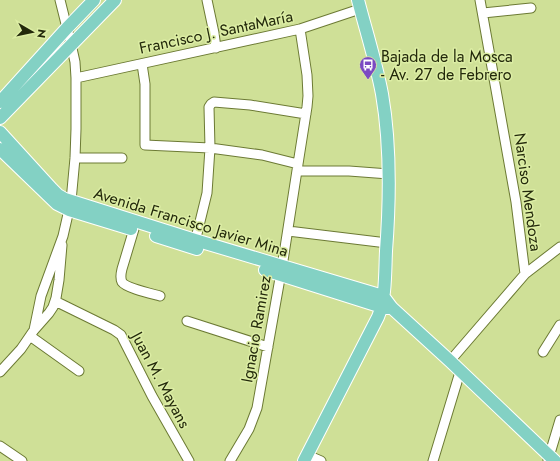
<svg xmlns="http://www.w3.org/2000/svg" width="560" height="461" font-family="Jost,sans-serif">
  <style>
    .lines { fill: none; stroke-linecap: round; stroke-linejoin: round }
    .minor-casing { stroke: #6c7a34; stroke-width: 11 }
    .major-casing { stroke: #fff; stroke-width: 14 }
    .minor { stroke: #fff; stroke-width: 9 }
    .major { stroke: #83d1c4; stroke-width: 12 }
    .labels { text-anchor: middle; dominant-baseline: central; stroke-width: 3; stroke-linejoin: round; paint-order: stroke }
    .street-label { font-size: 16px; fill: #23290b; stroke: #dceda4 }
    .poi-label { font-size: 16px; fill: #23290b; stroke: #dceda4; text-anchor: start }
  </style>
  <rect width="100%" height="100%" fill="#cfe097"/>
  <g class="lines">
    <g class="minor-casing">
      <path id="minor" d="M 207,0 L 214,33 L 216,48
        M 483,13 L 531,8
        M 142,64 L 145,84 L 145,145 L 210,148 L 262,155 L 298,164
        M 76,78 L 300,29 L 360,9
        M 75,158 L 122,158
        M 297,171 L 349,171 L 389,174
        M 134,229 L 122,269 C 121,273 120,278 122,282 C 126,288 153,294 160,296
        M 288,231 L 387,243
        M 194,246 L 207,193 L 210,148 L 209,107 L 211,104 L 214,102 L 250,105 L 306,114
        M 525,274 L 560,247
        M 55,301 L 114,330 L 121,335 L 152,396 L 185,454 L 189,461
        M 187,321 L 268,347
        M 34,330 L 41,296 L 63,236 L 71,201 L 75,158 L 76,129 L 76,78 L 75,62 L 71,44 L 60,0
        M 30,336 L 79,371
        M 543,352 L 560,325
        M 450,361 L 525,274 L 516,202 L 480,0
        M 0,372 L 21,349 L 34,330 L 49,313 L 53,307 L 56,298 L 59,280 L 62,245
        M 0,446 L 22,461
        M 307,455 L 321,461
        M 548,460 L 560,420
        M 230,461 L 249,429 L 257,408 L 282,267 L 298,164 L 307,107 L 308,96 L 307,75 L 300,29
        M 433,461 L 460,372"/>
    </g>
    <g class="major-casing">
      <path id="major" d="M 0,102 L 67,28 L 94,0
        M 0,118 L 115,0
        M 0,132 L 52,189 L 58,195 L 65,199 L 195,240 L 383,296 L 392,308 L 450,361 L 555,461
        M 0,149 L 57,204 L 69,210 L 131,229
        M 156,236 L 197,249
        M 265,270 L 382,307 L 388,308
        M 304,461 L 378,317 C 386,298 385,272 386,251 C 390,199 391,146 382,94 C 376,62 366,31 358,0"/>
    </g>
    <use href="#minor" class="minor"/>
    <use href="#major" class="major"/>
  </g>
  <defs>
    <g id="bus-pin" transform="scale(0.9)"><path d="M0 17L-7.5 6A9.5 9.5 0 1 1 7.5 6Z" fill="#7b4ac2" stroke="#dceda4"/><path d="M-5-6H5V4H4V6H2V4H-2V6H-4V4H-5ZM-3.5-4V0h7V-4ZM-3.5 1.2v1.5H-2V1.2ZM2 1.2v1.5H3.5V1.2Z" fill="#fff"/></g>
  </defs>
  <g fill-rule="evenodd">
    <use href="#bus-pin" x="368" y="65"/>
  </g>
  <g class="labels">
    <g class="street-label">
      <text transform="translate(216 32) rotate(-12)">Francisco J. SantaMaría</text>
      <text transform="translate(528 192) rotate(82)">Narciso Mendoza</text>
      <text transform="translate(191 222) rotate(17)">Avenida Francisco Javier Mina</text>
      <text transform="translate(256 329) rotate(-80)">Ignacio Ramirez</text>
      <text transform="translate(161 380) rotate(62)">Juan M. Mayans</text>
    </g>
    <g class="poi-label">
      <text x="381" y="56">Bajada de la Mosca<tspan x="381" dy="18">- Av. 27 de Febrero</tspan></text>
    </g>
  </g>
  <g transform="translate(32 32) rotate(99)" stroke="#dceda4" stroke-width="3" paint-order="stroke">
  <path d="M0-3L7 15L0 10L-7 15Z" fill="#23290b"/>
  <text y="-6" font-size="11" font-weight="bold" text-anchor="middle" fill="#23290b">N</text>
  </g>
</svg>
